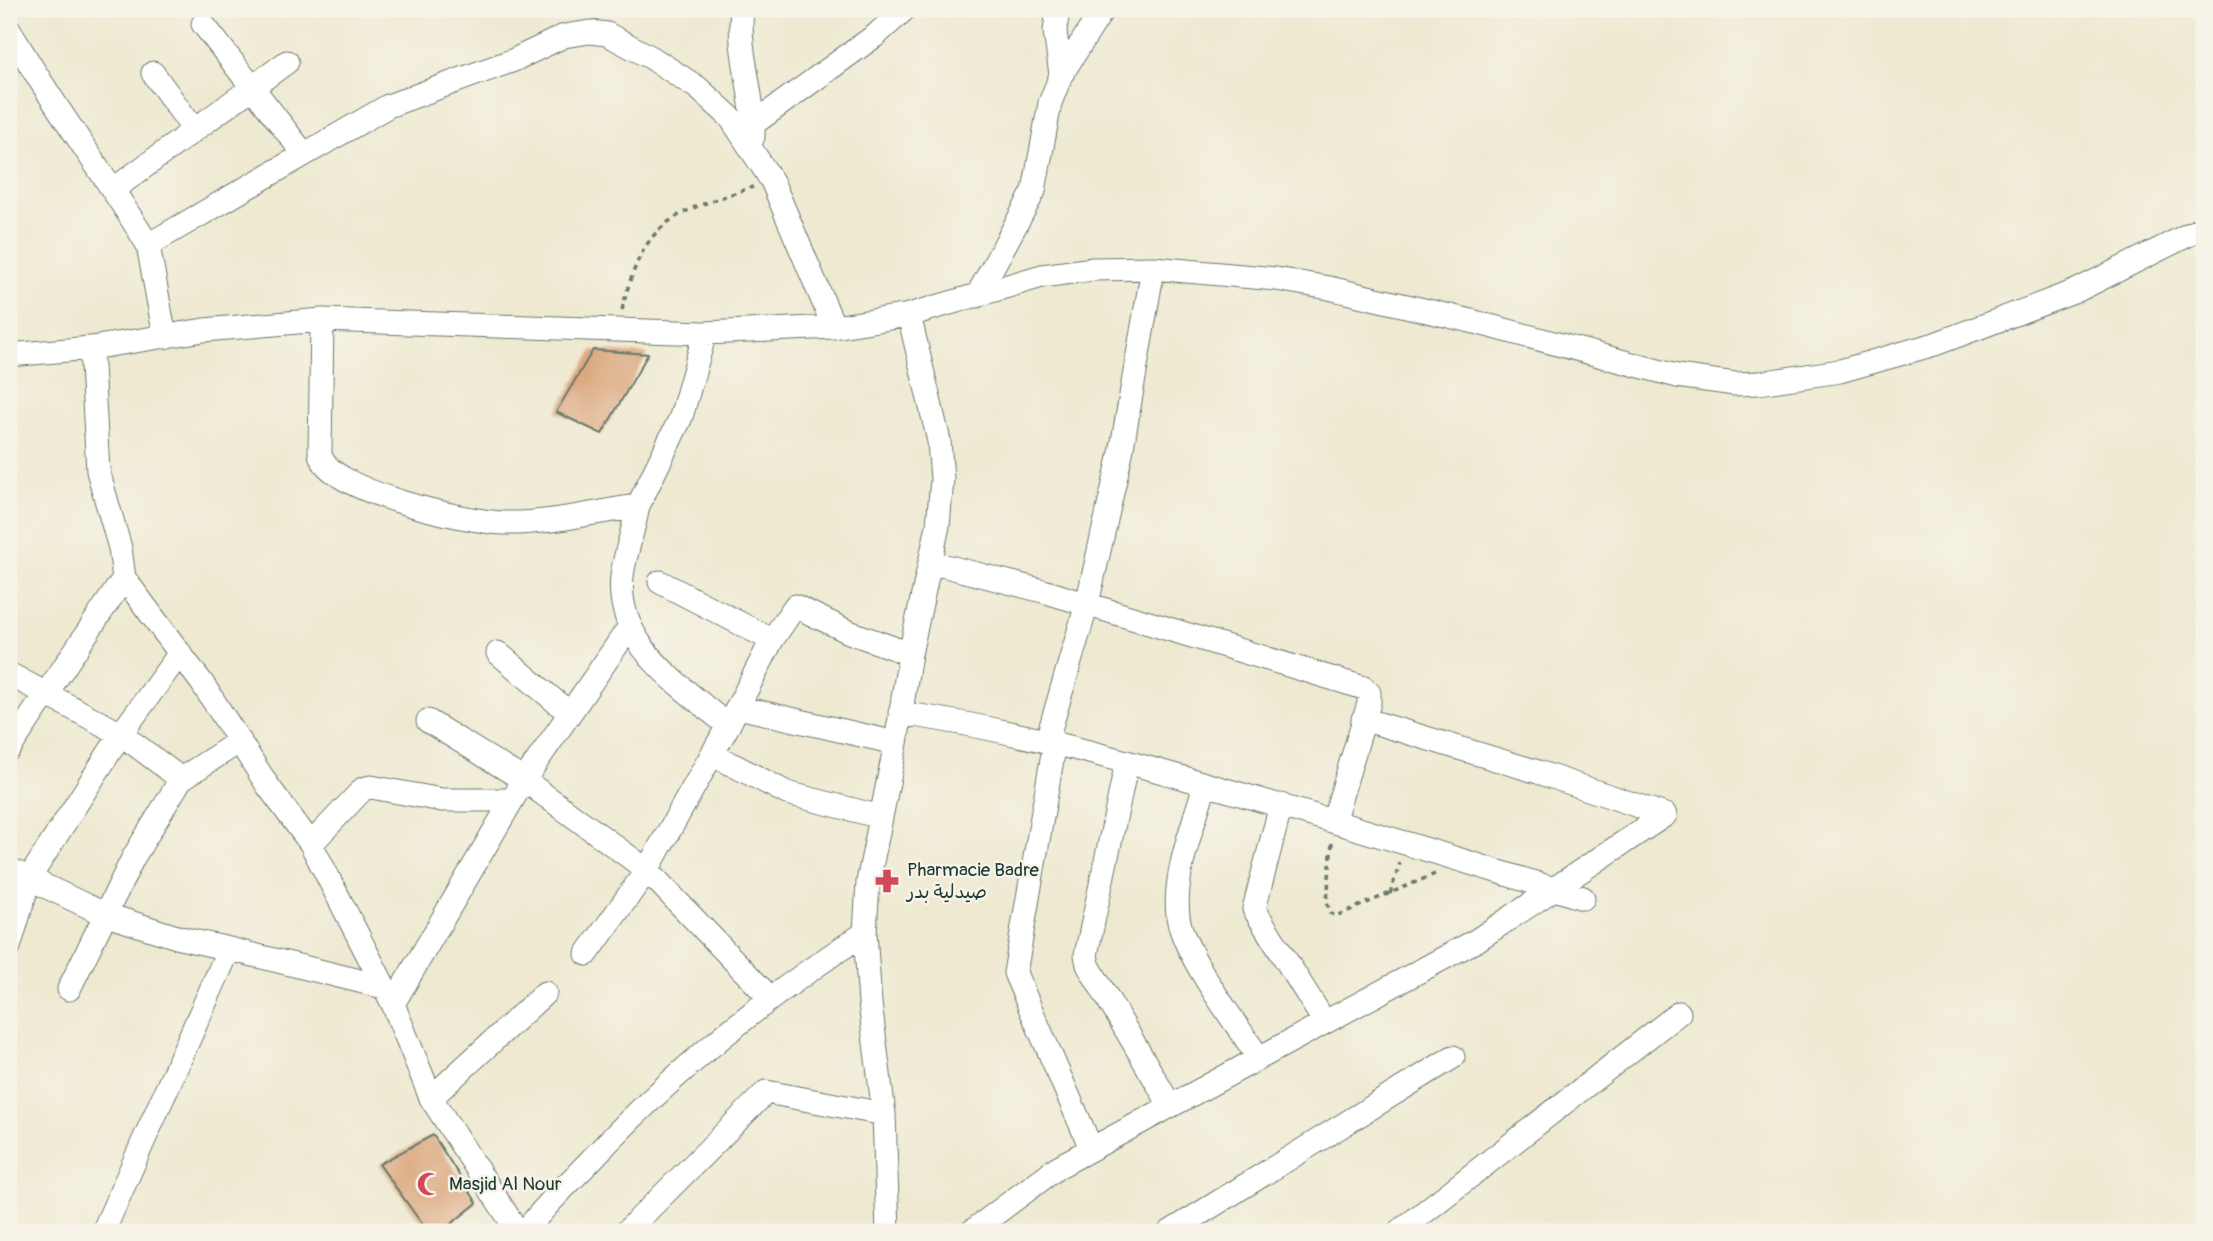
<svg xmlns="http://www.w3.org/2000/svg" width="2213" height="1241" font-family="Pangolin,'Playpen Sans Arabic',sans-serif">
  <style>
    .building { fill: #dba87f }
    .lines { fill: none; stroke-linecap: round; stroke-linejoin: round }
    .minor-casing { stroke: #67796b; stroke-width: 25 }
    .path { stroke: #67796b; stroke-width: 3.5; stroke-dasharray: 5 5; stroke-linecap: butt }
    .minor { stroke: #fff; stroke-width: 23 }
    .labels { text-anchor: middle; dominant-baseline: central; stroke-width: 5; stroke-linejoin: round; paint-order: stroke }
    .poi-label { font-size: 19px; fill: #1f3d34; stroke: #f7f3e8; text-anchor: start }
  </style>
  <rect width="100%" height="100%" fill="#f7f3e8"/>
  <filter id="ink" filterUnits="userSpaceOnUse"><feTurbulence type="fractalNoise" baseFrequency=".0143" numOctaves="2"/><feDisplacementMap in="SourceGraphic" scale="14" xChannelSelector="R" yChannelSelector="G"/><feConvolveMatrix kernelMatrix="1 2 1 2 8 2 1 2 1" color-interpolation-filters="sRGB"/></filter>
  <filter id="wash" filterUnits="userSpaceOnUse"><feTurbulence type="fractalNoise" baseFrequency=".00686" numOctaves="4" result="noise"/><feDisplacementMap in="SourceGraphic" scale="28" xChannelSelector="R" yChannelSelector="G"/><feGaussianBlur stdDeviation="1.57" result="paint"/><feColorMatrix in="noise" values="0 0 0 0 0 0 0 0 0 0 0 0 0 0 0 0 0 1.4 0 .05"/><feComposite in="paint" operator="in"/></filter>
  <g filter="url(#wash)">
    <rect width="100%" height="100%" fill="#eee9d0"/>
    <g id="blocks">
      <path class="building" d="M 593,350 L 648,354 L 602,434 L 556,412 Z
        M 433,1135 L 477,1203 L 441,1232 L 428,1232 L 379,1164 Z"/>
    </g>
  </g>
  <g filter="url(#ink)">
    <use href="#blocks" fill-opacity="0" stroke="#67796b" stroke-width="2"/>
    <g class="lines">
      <g class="minor-casing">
        <path id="minor" d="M 742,9 C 737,53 755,94 753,137
          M 1058,9 L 1055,31 L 1061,75
          M 203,24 L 304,154
          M 9,29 C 51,104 104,172 148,245
          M 153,73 L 194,130
          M 753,124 L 876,35 L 905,9
          M 114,189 L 287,62
          M 977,296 L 1034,191 L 1050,103 L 1061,75 L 1103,9
          M 909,315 L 1042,276 L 1093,269 L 1153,268 L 1276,279 L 1329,288 L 1475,322 L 1677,376 L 1735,384 L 1759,383 L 1840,371 L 1935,344 L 2076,291 L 2204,227
          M 322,320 L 320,453 C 325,491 469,522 504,523 C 548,524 595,512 638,506 L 681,417 L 705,333
          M 165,337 L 148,245 L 388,106 L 514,60 L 564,36 L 590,32 L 607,34 L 652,58 L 698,88 L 730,117 L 772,181 L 834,327
          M 91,348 L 98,471 L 120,548 L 124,578 L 202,683 L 268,786 L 311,844 L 393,1004 L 431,1098 L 518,1232
          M 9,355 L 91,348 L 204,330 L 322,320 L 705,333 L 834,327 L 909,315 L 939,441 L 942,479 L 938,526 L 910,654 L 896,743 L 868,882 L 865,933 L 870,1003 L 884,1114 L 888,1232
          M 930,562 L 1043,591 L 1364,688 L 1369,693 L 1369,703 L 1334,819
          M 660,582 L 772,640
          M 498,653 L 568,712
          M 9,674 L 121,734 L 181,779 L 133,858 L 69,989
          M 738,707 L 896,743
          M 900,713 C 1012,729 1111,757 1219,788 C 1341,823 1462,860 1583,898
          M 1363,719 L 1538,772 L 1665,815
          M 428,721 L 524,780 L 647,870 L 769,997
          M 728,726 L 772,640 L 795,606 L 849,632 L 910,654
          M 1047,740 L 1087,604 L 1121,453 L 1153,268
          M 1055,742 L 1015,973 L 1091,1148
          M 9,749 L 124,578
          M 712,754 L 787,793 L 881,817
          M 1127,762 L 1086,955 L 1088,965 L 1170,1105
          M 181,779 L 240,741
          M 1205,784 C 1194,825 1173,873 1178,916 C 1182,953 1237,1024 1258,1057
          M 1281,805 L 1254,909 L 1324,1021
          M 311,844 L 363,789 L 371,787 L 442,800 L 512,800
          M 9,869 L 104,914 L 180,938 L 229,949 L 103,1232
          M 9,947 L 30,877 L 121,734 L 180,653
          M 229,949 L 384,987
          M 587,954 L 647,870 L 728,726 C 679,683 610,643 623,569 C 627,548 634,528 638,506
          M 393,1004 L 524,780 L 628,629
          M 431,1098 L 545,993
          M 525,1232 C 544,1206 568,1184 590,1161 C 672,1073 764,998 865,933
          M 626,1232 L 766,1092 L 884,1114
          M 971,1232 L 1058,1167 L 1477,940 L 1665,815
          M 1170,1232 L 1453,1057
          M 1399,1232 L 1679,1013"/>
      </g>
      <path class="path" d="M 622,310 C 644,219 671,214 753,187
        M 1332,843 L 1327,901 L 1330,913 L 1336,916 L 1435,874
        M 1390,894 L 1400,863"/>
      <use href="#minor" class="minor"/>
    </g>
  </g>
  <defs>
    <g id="pharmacy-bare" transform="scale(1.89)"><path d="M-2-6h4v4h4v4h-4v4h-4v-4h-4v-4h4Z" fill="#d1495b" stroke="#f7f3e8" stroke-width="2.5" paint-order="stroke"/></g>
    <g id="mosque-bare" transform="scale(1.89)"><path d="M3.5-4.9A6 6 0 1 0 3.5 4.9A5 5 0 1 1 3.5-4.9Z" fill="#d1495b" stroke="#f7f3e8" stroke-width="2.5" paint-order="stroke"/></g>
  </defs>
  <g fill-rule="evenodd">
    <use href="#pharmacy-bare" x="887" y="881"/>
    <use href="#mosque-bare" x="429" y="1184"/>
  </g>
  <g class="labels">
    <g class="poi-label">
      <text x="907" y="870">Pharmacie Badre<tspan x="907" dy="22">صيدلية بدر</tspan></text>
      <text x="449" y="1184">Masjid Al Nour</text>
    </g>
  </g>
  <rect width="2213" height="1241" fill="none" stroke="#f7f3e8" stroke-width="35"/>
</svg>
